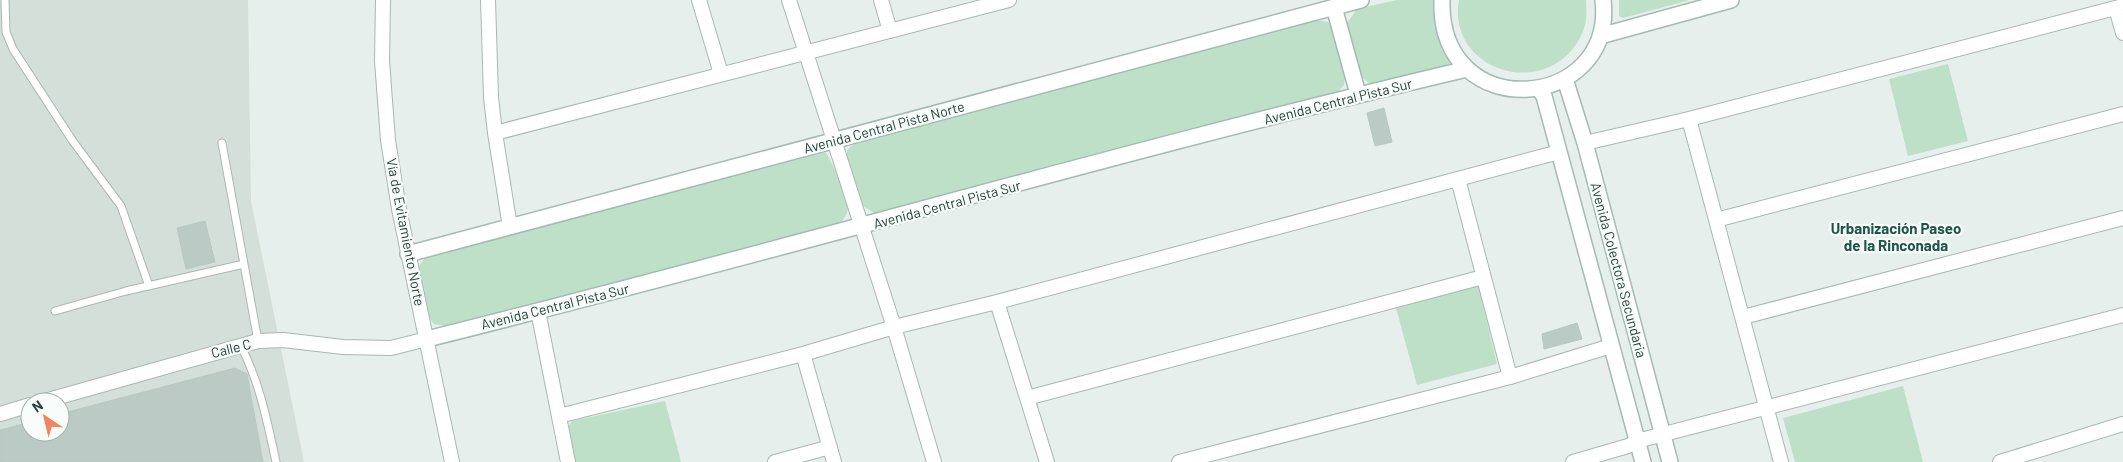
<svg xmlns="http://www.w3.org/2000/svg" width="2123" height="462" font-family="Barlow,sans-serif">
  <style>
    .built { fill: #d4dfda; fill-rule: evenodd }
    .green { fill: #bfe0c8 }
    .building { fill: #bbcac4; stroke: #b8c9c2 }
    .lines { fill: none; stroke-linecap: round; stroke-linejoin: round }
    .lane-casing { stroke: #a8b8b2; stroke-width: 9 }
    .street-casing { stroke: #a8b8b2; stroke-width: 16 }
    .secondary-casing { stroke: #a4bbb3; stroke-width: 18 }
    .lane { stroke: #fff; stroke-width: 7 }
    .street { stroke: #fff; stroke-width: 14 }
    .secondary { stroke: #fff; stroke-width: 15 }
    .labels { text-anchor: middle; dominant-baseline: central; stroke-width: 4.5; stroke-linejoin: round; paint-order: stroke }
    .street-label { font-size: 14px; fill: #24423a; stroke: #f7fbf9 }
    .neighbourhood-label { font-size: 15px; font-weight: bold; fill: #1f5548; stroke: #f7fbf9 }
  </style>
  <rect width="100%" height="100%" fill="#e6efeb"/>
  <path class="built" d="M 0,0 L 248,0 L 251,201 L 304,462 L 0,462 ZM 30,402 L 60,402 L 60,432 L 30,432 Z"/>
  <path class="green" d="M 1397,0 L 1436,0 C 1433,24 1443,43 1456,62 L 1378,85 C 1370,84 1366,82 1362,76 L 1347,29 L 1347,23 L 1357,9 Z
    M 1459,0 L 1586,0 C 1586,6 1587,13 1586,19 C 1585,30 1579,41 1572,50 C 1531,98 1447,64 1459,0 Z
    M 1619,0 L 1690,0 L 1623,18 L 1619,16 Z
    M 1309,19 L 1328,22 L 1334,28 L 1345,77 L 1344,85 L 1338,92 L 888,213 L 877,215 L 863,206 L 847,156 L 847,150 L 857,142 Z
    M 1948,64 L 1968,141 L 1908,156 L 1889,79 Z
    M 817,152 L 826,153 C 831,160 849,199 848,207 C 848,214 843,220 839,224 L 446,326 L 434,324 L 427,316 L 416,270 L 427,255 Z
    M 1478,284 L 1497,364 L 1417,385 L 1396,308 Z
    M 1903,386 L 1923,462 L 1795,462 L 1783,418 Z
    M 665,401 L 681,462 L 575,462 L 568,428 L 572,421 Z"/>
  <path class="building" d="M 1384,108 L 1392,142 L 1375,146 L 1367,113 Z
    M 205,221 L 215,262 L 186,269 L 177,228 Z
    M 1577,323 L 1582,339 L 1544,349 L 1542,334 Z
    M 235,368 L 247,374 L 263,462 L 0,462 L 0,430 L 30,422 L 30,432 L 60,432 L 60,414 Z"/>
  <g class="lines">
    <g class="lane-casing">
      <path id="lane" d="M 5,0 L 6,32 L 13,49 L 72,140 L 121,206 L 149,286
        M 222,143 L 258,341
        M 55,311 L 126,291 L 244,264
        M 241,346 C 260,384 267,420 276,462"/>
    </g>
    <g class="street-casing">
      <path id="street" d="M 383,0 L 382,61 L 388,140 L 399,209 L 452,462
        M 488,0 L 491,97 L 495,133 L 510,227
        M 699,0 L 721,74
        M 789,0 L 894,327 L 934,462
        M 881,0 L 890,31
        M 2116,8 L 2123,33
        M 1689,119 L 1781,462
        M 495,133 L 1009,0
        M 1585,143 L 1689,119 L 2123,6
        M 1458,179 L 1510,377
        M 1716,220 L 2123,114
        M 997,302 L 1047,462
        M 538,311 L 568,462
        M 1743,317 L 2123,218
        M 803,354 L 834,462
        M 1027,398 L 1483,277
        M 41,402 L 258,341 L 283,340 L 343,347 L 391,348 L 427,339
        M 0,414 L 30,405
        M 559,416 L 803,354 L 894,327 L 997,302 L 1559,152
        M 775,462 L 830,447
        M 1179,462 L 1510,377 L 1611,346
        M 1573,462 L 1628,446 L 1637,441 L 2123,315
        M 2000,462 L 2123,424"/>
    </g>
    <g class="secondary-casing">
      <path id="secondary" d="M 1442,0 C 1438,126 1616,112 1603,0
        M 1334,7 L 1358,94
        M 1600,36 L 1731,0
        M 1565,79 L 1585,143 L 1670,462
        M 1539,89 L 1544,96 L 1643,462
        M 408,254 L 1361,0
        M 427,339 C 775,253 1118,151 1467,69"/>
    </g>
    <use href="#lane" class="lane"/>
    <use href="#street" class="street"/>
    <use href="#secondary" class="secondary"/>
  </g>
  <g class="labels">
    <g class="street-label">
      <text transform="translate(1338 101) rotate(-14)">Avenida Central Pista Sur</text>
      <text transform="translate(884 127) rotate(-15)">Avenida Central Pista Norte</text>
      <text transform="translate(947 204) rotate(-15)">Avenida Central Pista Sur</text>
      <text transform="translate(406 232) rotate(79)">Vía de Evitamiento Norte</text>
      <text transform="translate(1619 270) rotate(75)">Avenida Colectora Secundaria</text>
      <text transform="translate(555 306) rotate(-14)">Avenida Central Pista Sur</text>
      <text transform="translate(231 348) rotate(-14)">Calle C</text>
    </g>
    <g class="neighbourhood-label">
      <text x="1896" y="228">Urbanización Paseo<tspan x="1896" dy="17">de la Rinconada</tspan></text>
    </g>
  </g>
  <g transform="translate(45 417) rotate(325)"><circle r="24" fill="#f7fbf9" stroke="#a3b1ad"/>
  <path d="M0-4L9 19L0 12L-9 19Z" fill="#f4845f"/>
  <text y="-8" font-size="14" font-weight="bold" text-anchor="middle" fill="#24423a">N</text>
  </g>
</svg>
